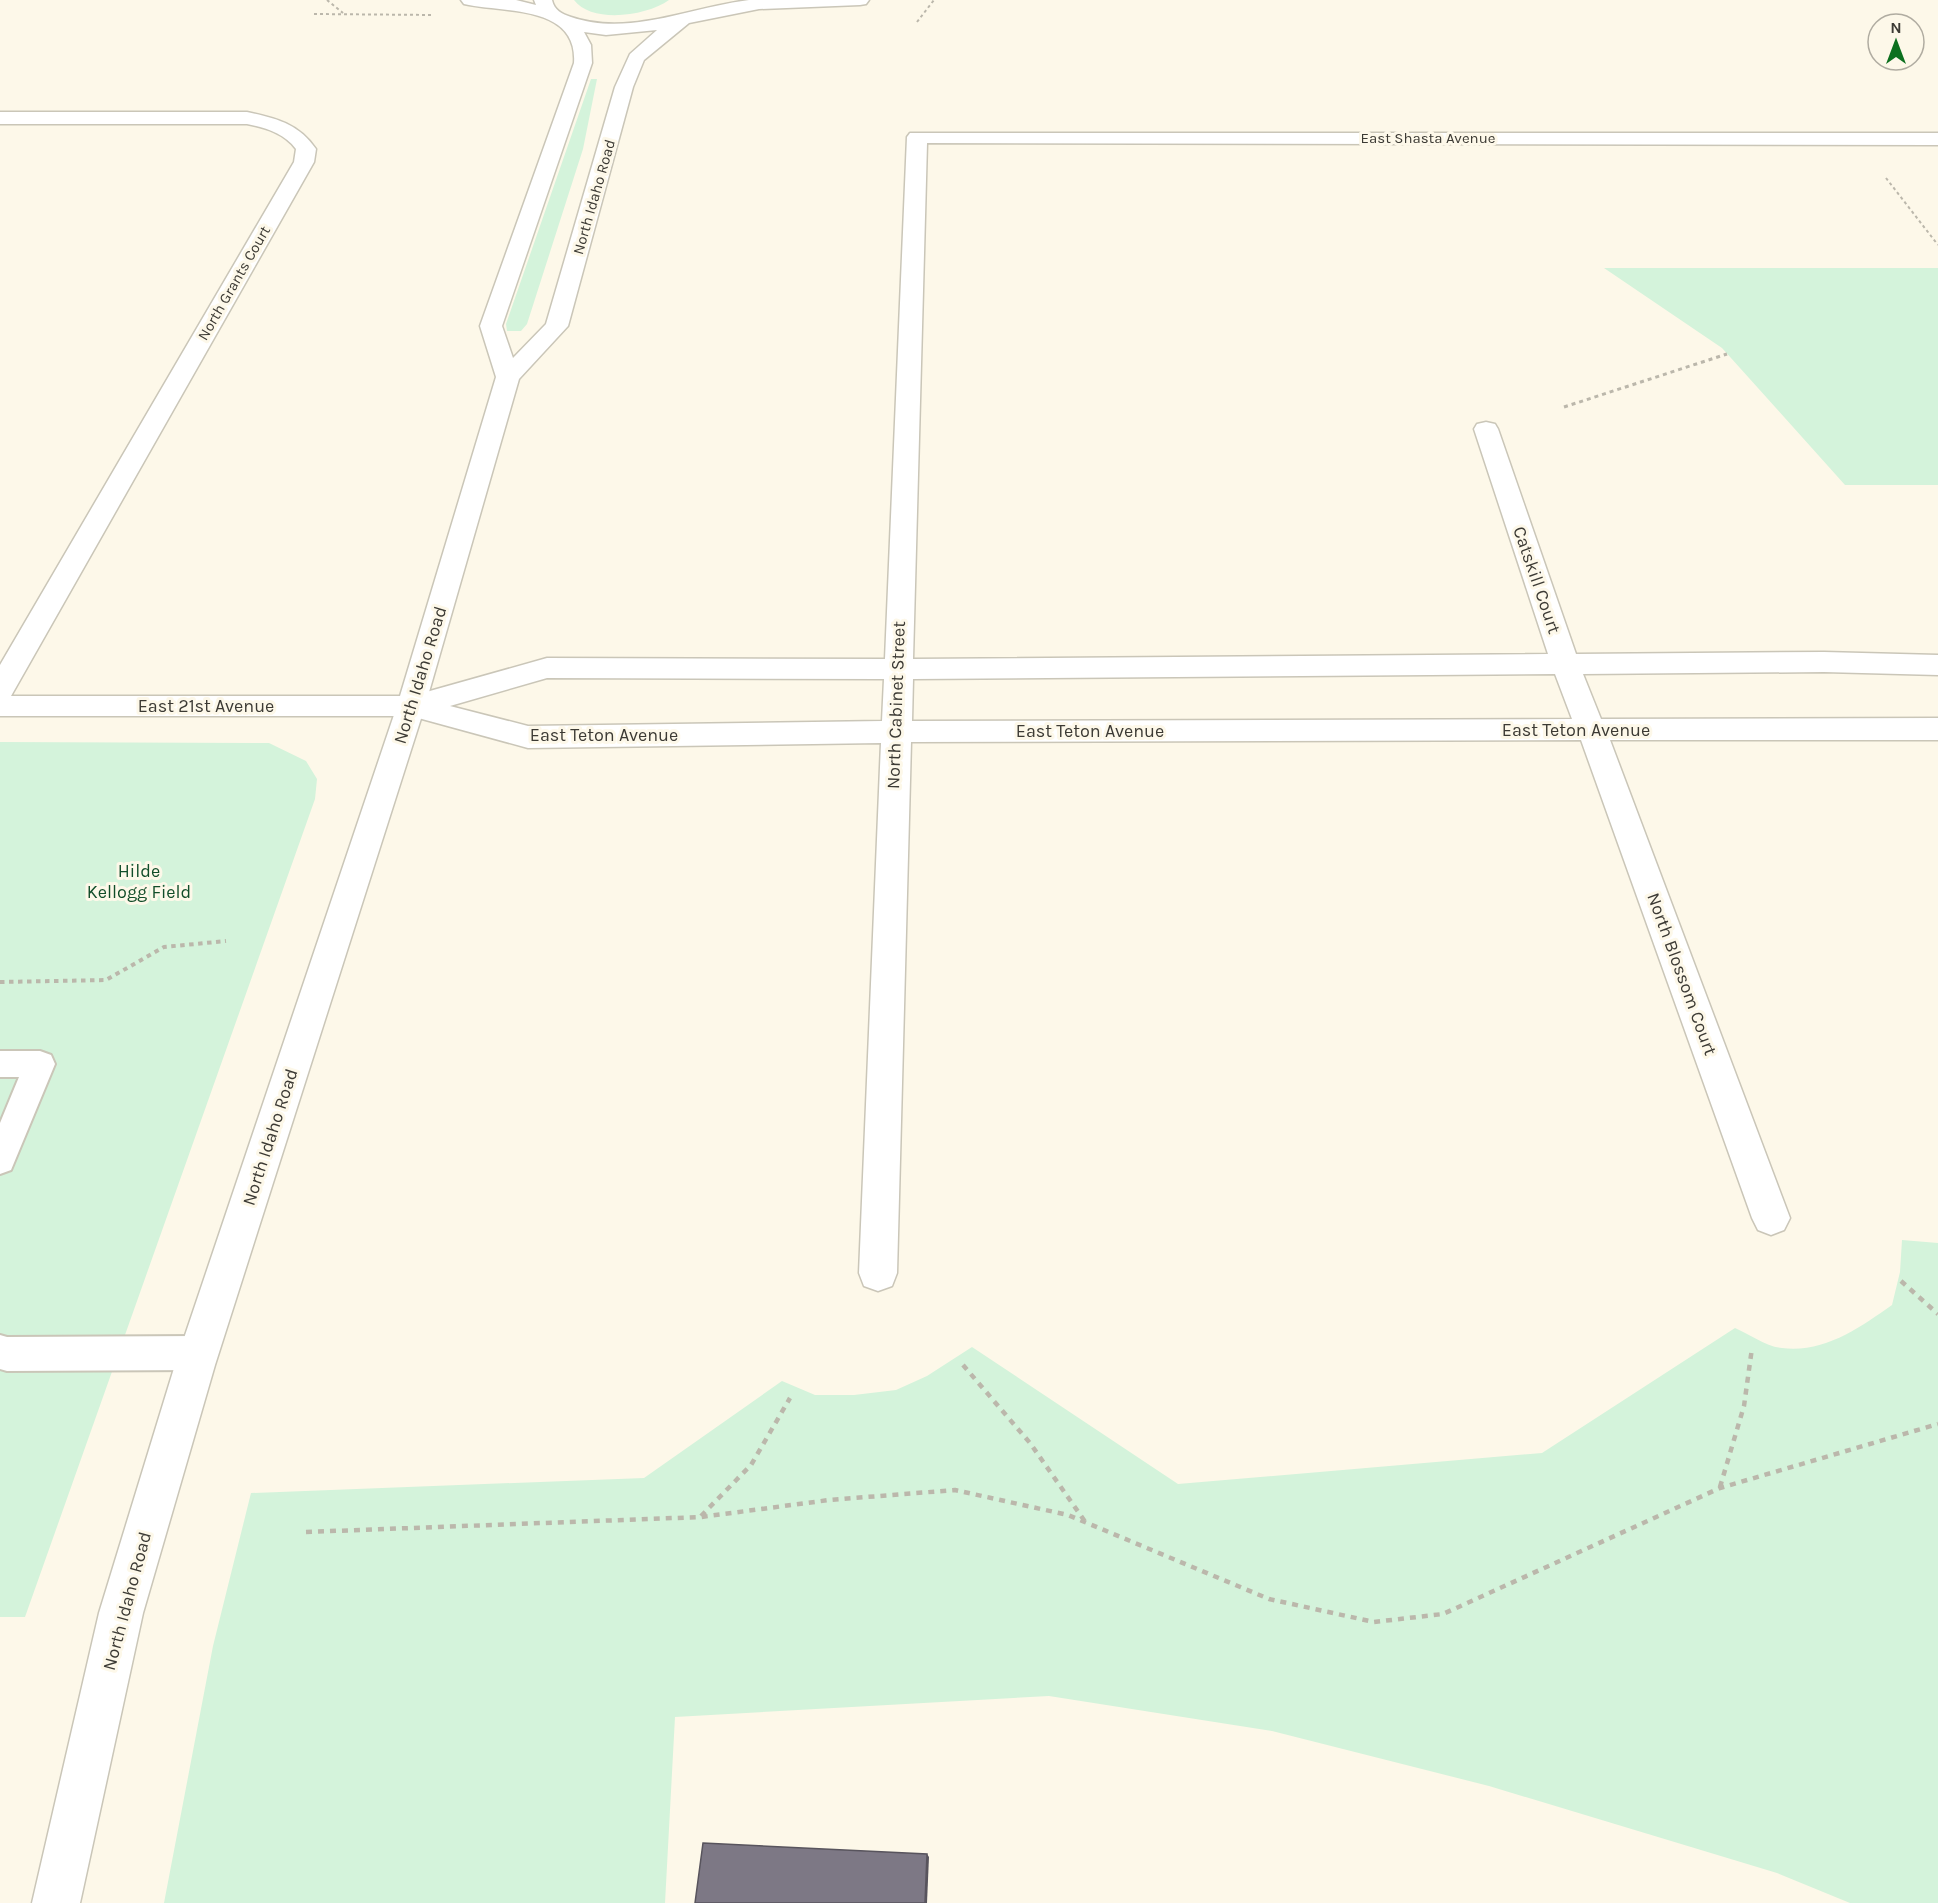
<svg xmlns="http://www.w3.org/2000/svg" width="1938" height="1903" font-family="Karla,sans-serif">
  <style>
    .green { fill: #d4f3db }
    .lines { fill: none; stroke-linecap: round; stroke-linejoin: round }
    .lane-casing { stroke: #cac6b8; stroke-width: 4 }
    .street-casing { stroke: #cac6b8; stroke-width: 3 }
    .secondary-casing { stroke: #cac6b8; stroke-width: 3 }
    .path-far3 { stroke: #bbb7ab; stroke-width: 2; stroke-dasharray: 3 3; stroke-linecap: butt }
    .path-far2 { stroke: #bbb7ab; stroke-width: 3; stroke-dasharray: 4 4; stroke-linecap: butt }
    .path-far1 { stroke: #bbb7ab; stroke-width: 4; stroke-dasharray: 4.5 4.5; stroke-linecap: butt }
    .path { stroke: #bbb7ab; stroke-width: 4.5; stroke-dasharray: 6 6; stroke-linecap: butt }
    .lane { fill: #fff; fill-rule: evenodd }
    .street { fill: #fff; fill-rule: evenodd }
    .secondary { fill: #fff; fill-rule: evenodd }
    .shaded-wall { fill: #58545d }
    .building { fill: #7d7885; stroke: #58545d; stroke-width: 1.5 }
    .labels { text-anchor: middle; dominant-baseline: central; stroke-width: 6; stroke-linejoin: round; paint-order: stroke }
    .far-street-label { font-size: 15px; fill: #3c3a34; stroke: #fdf8e9 }
    .street-label { font-size: 18px; fill: #3c3a34; stroke: #fdf8e9 }
    .park-label { font-size: 18px; fill: #114d29; stroke: #fdf8e9 }
  </style>
  <rect width="100%" height="100%" fill="#fdf8e9"/>
  <path class="green" d="M 574,0 L 669,0 C 647,16 592,24 574,0 Z
    M 591,79 L 597,79 L 583,149 L 527,324 L 521,331 L 507,331 L 506,324 Z
    M 1604,268 L 1938,268 L 1938,485 L 1845,485 L 1722,348 Z
    M 0,742 L 269,743 L 306,761 L 317,779 L 315,799 L 25,1617 L 0,1617 Z
    M 1902,1240 L 1938,1243 L 1938,1903 L 1850,1903 L 1777,1873 L 1489,1786 L 1272,1731 L 1049,1696 L 675,1717 L 665,1903 L 164,1903 L 213,1646 L 251,1493 L 644,1478 L 782,1381 L 815,1395 L 854,1395 L 896,1390 L 927,1376 L 972,1347 L 1178,1484 L 1542,1453 L 1735,1328 C 1749,1334 1767,1347 1782,1348 C 1825,1353 1859,1328 1892,1305 L 1900,1272 Z"/>
  <g class="lines">
    <g class="lane-casing">
      <path id="lane" d="M 0,1051 L 40,1051 L 51,1055 L 55,1064 L 11,1170 L 0,1174 L 0,1123 L 19,1077 L 0,1077 Z
        M 0,1335 L 7,1337 L 199,1336 L 211,1341 L 216,1353 L 211,1365 L 199,1370 L 7,1371 L 0,1369 Z"/>
    </g>
    <g class="street-casing">
      <path id="street" d="M 0,112 L 247,112 C 276,118 299,124 316,149 L 314,162 L 11,696 L 412,696 L 547,658 L 885,659 L 907,137 L 910,133 L 1938,133 L 1938,145 L 927,143 L 913,659 L 1548,654 L 1474,429 L 1477,424 L 1486,422 L 1495,424 L 1498,429 L 1576,654 L 1824,652 L 1938,655 L 1938,675 L 1824,672 L 1583,674 L 1601,719 L 1938,718 L 1938,740 L 1610,740 L 1790,1218 L 1784,1230 L 1771,1235 L 1758,1230 L 1752,1218 L 1581,740 L 911,742 L 897,1273 L 892,1286 L 878,1291 L 864,1286 L 859,1273 L 881,743 L 528,748 L 411,716 L 0,716 L 0,665 L 294,162 L 296,149 C 284,133 266,128 247,124 L 0,124 ZM 1555,674 L 1572,719 L 912,721 L 913,679 ZM 547,678 L 884,679 L 882,721 L 528,726 L 450,706 Z"/>
    </g>
    <g class="secondary-casing">
      <path id="secondary" d="M 461,0 L 516,0 L 536,5 L 534,0 L 552,0 C 554,10 562,14 571,17 C 629,37 691,7 749,0 C 788,0 829,0 869,0 L 866,4 L 860,5 L 759,9 L 689,23 L 644,60 L 633,87 L 568,326 L 519,379 L 425,706 L 215,1365 L 143,1613 L 80,1903 L 32,1903 L 99,1613 L 175,1365 L 397,706 L 496,377 L 480,326 L 574,63 C 578,4 502,13 464,4 ZM 657,30 L 630,54 L 615,87 L 546,324 L 513,358 L 502,326 L 592,63 L 591,45 L 584,32 L 606,35 Z"/>
    </g>
    <path class="path-far3" d="M 327,0 L 343,13
      M 314,14 L 434,15
      M 917,22 L 934,0
      M 1886,178 L 1938,245"/>
    <path class="path-far2" d="M 1564,407 L 1727,354"/>
    <path class="path-far1" d="M 0,982 L 106,980 L 164,947 L 226,941"/>
    <path class="path" d="M 1901,1281 L 1938,1314
      M 963,1365 L 1030,1443 L 1086,1523
      M 1720,1487 L 1744,1406 L 1752,1348
      M 701,1516 L 751,1465 L 790,1398
      M 306,1532 L 701,1517 L 829,1500 L 955,1490 L 1068,1515 L 1269,1599 L 1374,1622 L 1443,1614 L 1720,1488 L 1938,1424"/>
    <use href="#lane" class="lane"/>
    <use href="#street" class="street"/>
    <use href="#secondary" class="secondary"/>
  </g>
  <path class="shaded-wall" d="M 927,1854 L 929,1857 L 927,1903 L 925,1903 Z"/>
  <path class="building" d="M 703,1843 L 927,1854 L 925,1903 L 695,1903 Z"/>
  <g class="labels">
    <g class="far-street-label">
      <text x="1428" y="138">East Shasta Avenue</text>
      <text transform="translate(594 197) rotate(-74)">North Idaho Road</text>
      <text transform="translate(234 283) rotate(-60)">North Grants Court</text>
    </g>
    <g class="street-label">
      <text transform="translate(1537 580) rotate(71)">Catskill Court</text>
      <text transform="translate(420 675) rotate(-73)">North Idaho Road</text>
      <text transform="translate(896 705) rotate(-88)">North Cabinet Street</text>
      <text x="206" y="706">East 21st Avenue</text>
      <text x="1576" y="730">East Teton Avenue</text>
      <text x="1090" y="731">East Teton Avenue</text>
      <text x="604" y="735">East Teton Avenue</text>
      <text transform="translate(1682 974) rotate(70)">North Blossom Court</text>
      <text transform="translate(270 1137) rotate(-72)">North Idaho Road</text>
      <text transform="translate(127 1601) rotate(-75)">North Idaho Road</text>
    </g>
    <g class="park-label">
      <text x="139" y="871">Hilde<tspan x="139" dy="21">Kellogg Field</tspan></text>
    </g>
  </g>
  <g transform="translate(1896 42)"><circle r="28" fill="#fdf8e9" stroke="#b0aca1" stroke-width="1.5"/>
  <path d="M0-4.5L10 22L0 15L-10 22Z" fill="#0d701f"/>
  <text y="-9" font-size="16" font-weight="bold" text-anchor="middle" fill="#3c3a34">N</text>
  </g>
</svg>
